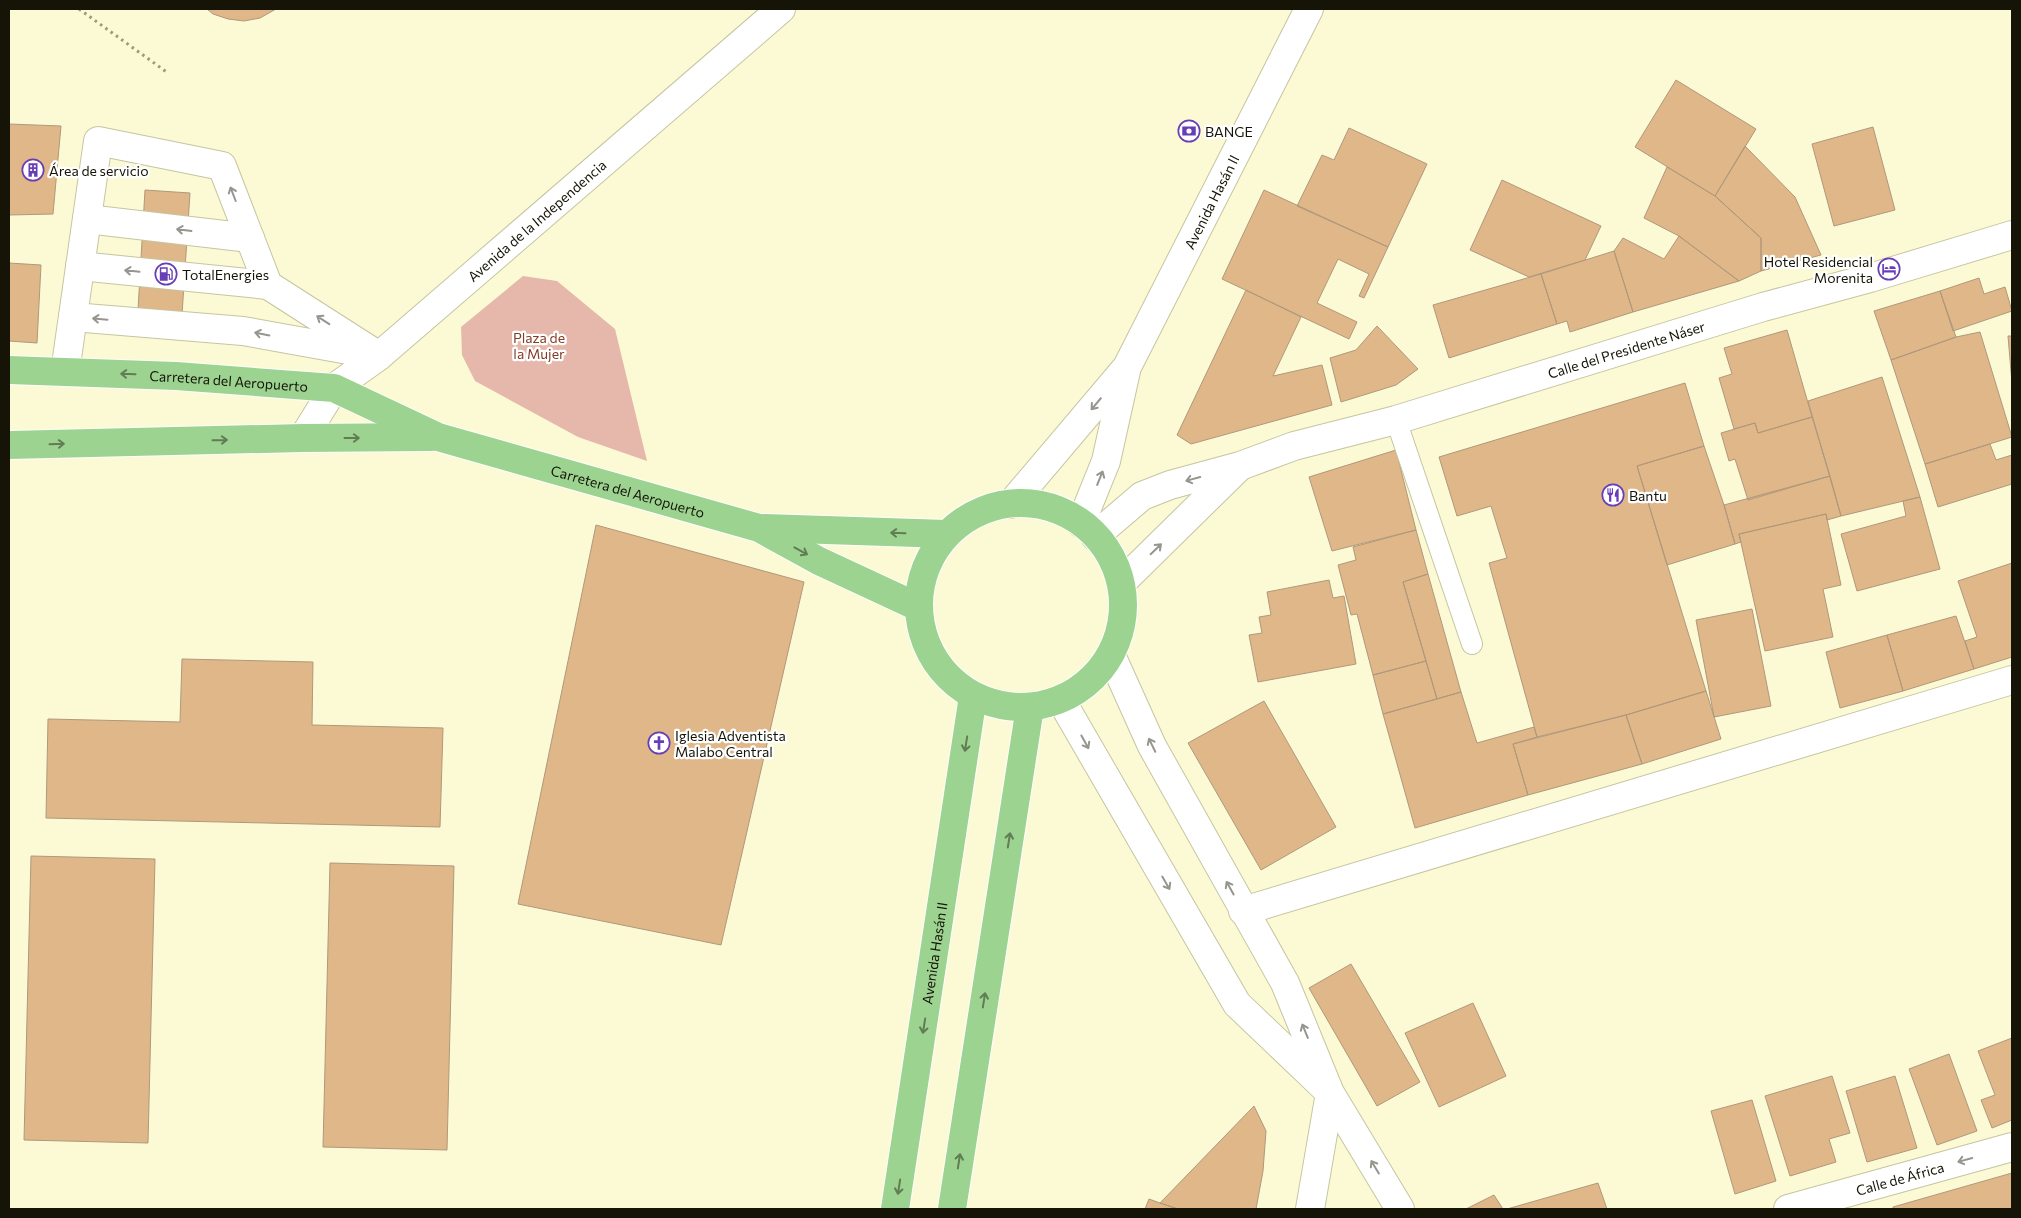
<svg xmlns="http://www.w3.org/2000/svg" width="2021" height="1218" font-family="Commissioner,sans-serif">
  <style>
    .green { fill: #e5b8ab }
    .building { fill: #dfb788; stroke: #b0987c }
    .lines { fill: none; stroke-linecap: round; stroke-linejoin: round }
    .service-casing { stroke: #c6c5a1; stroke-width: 22 }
    .minor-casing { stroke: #c6c5a1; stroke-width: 30 }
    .tertiary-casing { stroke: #c6c5a1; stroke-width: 30 }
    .secondary-casing { stroke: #c6c5a1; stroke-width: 30 }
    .primary-casing { stroke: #fff; stroke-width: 30 }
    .path { stroke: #9b9a7f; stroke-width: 3; stroke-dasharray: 2.5 4; stroke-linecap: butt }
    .service { stroke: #fff; stroke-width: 20 }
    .minor { stroke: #fff; stroke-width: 28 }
    .tertiary { stroke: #fff; stroke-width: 28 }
    .secondary { stroke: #fff; stroke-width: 28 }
    .primary { stroke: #9dd391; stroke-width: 28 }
    .oneway { stroke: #96958f }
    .oneway2 { stroke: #607d53 }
    .labels { text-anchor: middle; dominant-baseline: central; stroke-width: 4.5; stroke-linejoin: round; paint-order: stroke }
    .poi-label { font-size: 14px; fill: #151407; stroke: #fff; text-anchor: start }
    .street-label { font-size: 14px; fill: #151407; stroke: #fff }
    .park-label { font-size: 14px; fill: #853c26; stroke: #fff }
  </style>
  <rect width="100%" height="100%" fill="#fbfad5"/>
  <path class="green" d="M 523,276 L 557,281 L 615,329 L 647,461 L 578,437 L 475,381 L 462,355 L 461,327 Z"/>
  <path class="building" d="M 207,9 L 276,9 L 260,18 L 244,21 L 228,19 L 213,14 Z
    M 1676,80 L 1756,129 L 1715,196 L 1635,147 Z
    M 9,124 L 61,126 L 53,214 L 9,215 Z
    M 1873,127 L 1895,210 L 1834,226 L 1812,144 Z
    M 1349,128 L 1427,164 L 1388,247 L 1297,206 L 1322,155 L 1334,160 Z
    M 1745,146 L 1795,197 L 1821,255 L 1761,271 L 1761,238 L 1715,196 Z
    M 1667,167 L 1715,196 L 1761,238 L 1761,271 L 1739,281 L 1679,236 L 1644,218 Z
    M 1502,180 L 1601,226 L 1585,260 L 1529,277 L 1470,250 Z
    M 145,190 L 190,193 L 181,330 L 137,327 Z
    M 1264,190 L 1388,247 L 1364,298 L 1359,296 L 1369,274 L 1338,259 L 1317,303 L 1357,322 L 1349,339 L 1222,279 Z
    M 1679,236 L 1739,281 L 1633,312 L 1614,251 L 1623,238 L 1664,259 Z
    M 1614,251 L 1633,312 L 1570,332 L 1567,321 L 1557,324 L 1541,274 Z
    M 9,263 L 41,265 L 37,343 L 9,341 Z
    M 1541,274 L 1557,324 L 1449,358 L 1433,305 Z
    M 1979,278 L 1984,294 L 2005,287 L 2012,311 L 1953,331 L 1940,291 Z
    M 1246,290 L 1301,317 L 1273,376 L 1322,365 L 1332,405 L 1191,444 L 1177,435 Z
    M 1940,291 L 1956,337 L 1891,360 L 1874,311 Z
    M 1377,326 L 1418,369 L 1396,385 L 1341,402 L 1330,358 L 1356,350 Z
    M 1787,330 L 1812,417 L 1758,433 L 1755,423 L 1734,429 L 1719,378 L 1732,374 L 1724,348 Z
    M 1980,332 L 2012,437 L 1925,464 L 1891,360 L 1956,337 Z
    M 2008,336 L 2012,336 L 2012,383 Z
    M 1882,377 L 1920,497 L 1841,516 L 1808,401 Z
    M 1685,383 L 1704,446 L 1637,466 L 1706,691 L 1626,715 L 1537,737 L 1489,563 L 1507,558 L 1491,506 L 1457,516 L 1439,457 Z
    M 1812,417 L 1830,476 L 1748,500 L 1735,459 L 1729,461 L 1721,433 L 1755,423 L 1758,433 Z
    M 1990,444 L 1996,460 L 2012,455 L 2012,484 L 1938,507 L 1925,464 Z
    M 1704,446 L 1724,505 L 1735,544 L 1667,565 L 1637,466 Z
    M 1396,450 L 1416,530 L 1332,551 L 1309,477 Z
    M 1830,476 L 1841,516 L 1827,520 L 1826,514 L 1739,534 L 1741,542 L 1735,544 L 1724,505 Z
    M 1920,497 L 1940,569 L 1857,591 L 1841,534 L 1906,516 L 1903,501 Z
    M 1826,514 L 1841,585 L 1823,589 L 1833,637 L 1765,651 L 1739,534 Z
    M 596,525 L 804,582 L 721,945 L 518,904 Z
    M 1416,530 L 1428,574 L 1403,582 L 1426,661 L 1373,675 L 1357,614 L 1351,615 L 1338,565 L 1356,560 L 1353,547 Z
    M 2012,563 L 2012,657 L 1974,669 L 1965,641 L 1977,637 L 1958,581 Z
    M 1428,574 L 1461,692 L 1437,699 L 1403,582 Z
    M 1329,580 L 1333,598 L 1344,596 L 1356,664 L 1258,682 L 1249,635 L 1262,633 L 1259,617 L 1271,615 L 1267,592 Z
    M 1752,609 L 1771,706 L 1714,717 L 1696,620 Z
    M 1956,616 L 1974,669 L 1903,691 L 1887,635 Z
    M 1887,635 L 1903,691 L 1840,708 L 1826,652 Z
    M 182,659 L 313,662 L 312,725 L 443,728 L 440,827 L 46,818 L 48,719 L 180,722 Z
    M 1426,661 L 1437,699 L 1383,714 L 1373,675 Z
    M 1706,691 L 1721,739 L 1642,764 L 1626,715 Z
    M 1461,692 L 1477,743 L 1534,727 L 1537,737 L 1513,744 L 1528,795 L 1415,828 L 1383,714 Z
    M 1264,701 L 1336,827 L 1261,870 L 1188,743 Z
    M 1626,715 L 1642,764 L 1528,795 L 1513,744 Z
    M 31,856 L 155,859 L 148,1143 L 24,1140 Z
    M 330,863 L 454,866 L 447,1150 L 323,1147 Z
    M 1351,964 L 1420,1082 L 1377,1106 L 1309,988 Z
    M 1473,1003 L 1506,1076 L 1439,1107 L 1405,1033 Z
    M 2012,1038 L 2012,1120 L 1992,1128 L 1981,1100 L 1995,1095 L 1978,1051 Z
    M 1949,1054 L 1977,1131 L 1937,1145 L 1909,1069 Z
    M 1832,1076 L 1850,1133 L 1829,1139 L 1836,1162 L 1790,1176 L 1765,1096 Z
    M 1895,1076 L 1917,1148 L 1867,1162 L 1846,1091 Z
    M 1752,1100 L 1776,1181 L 1735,1194 L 1711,1111 Z
    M 1254,1106 L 1266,1131 L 1263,1171 L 1256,1209 L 1178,1209 L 1160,1203 Z
    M 2012,1173 L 2012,1209 L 1893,1209 L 1893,1207 Z
    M 1598,1183 L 1607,1209 L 1507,1209 Z
    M 1494,1195 L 1503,1209 L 1466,1209 Z
    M 1149,1199 L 1160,1203 L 1178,1209 L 1145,1209 Z"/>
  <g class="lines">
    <g class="service-casing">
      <path id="service" d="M 1396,420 L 1472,644"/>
    </g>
    <g class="minor-casing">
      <g id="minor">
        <path d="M 87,219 L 250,238"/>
        <path d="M 80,266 L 268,285"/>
        <path d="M 73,317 L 243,331 L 365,353"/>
        <path d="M 65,372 L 98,141 L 222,166 L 268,285 L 379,356"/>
        <path d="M 1111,655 L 1152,746 L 1285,983 L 1330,1093 L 1400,1209"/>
        <path d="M 1061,700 L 1237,1004 L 1323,1086"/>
        <path d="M 1243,911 L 2012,680"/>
        <path d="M 1310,1209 L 1330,1093"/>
        <path id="s1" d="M 1788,1209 L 2012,1147"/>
      </g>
    </g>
    <g class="tertiary-casing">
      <g id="tertiary">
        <path id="s2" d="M 1095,536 L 1142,496 L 1170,485 L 1240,466 L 1294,446 L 1396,420 L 1763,307 L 1870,278 L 2012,235"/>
        <path d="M 1121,583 L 1239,467"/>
      </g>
    </g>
    <g class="secondary-casing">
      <g id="secondary">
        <path id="s3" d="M 303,438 L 334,388 L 379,356 L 781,9"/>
        <path id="s4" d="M 1011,504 L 1127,367 L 1309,9"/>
        <path d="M 1081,523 L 1106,461 L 1126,371"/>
      </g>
    </g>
    <g class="primary-casing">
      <g id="primary">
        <path id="s5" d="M 9,370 L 176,376 L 334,388 L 438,437 L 759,528 L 819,561 L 918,607"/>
        <path d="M 9,445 L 303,438 L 431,437"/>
        <circle cx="1021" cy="605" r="102"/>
        <path d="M 765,528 L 947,534"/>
        <path id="s6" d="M 895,1209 L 973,696"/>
        <path d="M 952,1209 L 1030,707"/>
      </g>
    </g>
    <path class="path" d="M 79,9 L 168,73"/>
    <use href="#service" class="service"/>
    <use href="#minor" class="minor"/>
    <use href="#tertiary" class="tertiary"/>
    <use href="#secondary" class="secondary"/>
    <use href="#primary" class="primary"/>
  </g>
  <defs><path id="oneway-shaft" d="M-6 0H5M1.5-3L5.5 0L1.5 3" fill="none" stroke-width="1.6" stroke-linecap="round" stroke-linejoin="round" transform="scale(1.25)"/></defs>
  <g class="oneway">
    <use href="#oneway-shaft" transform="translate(233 194) rotate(-111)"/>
    <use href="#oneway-shaft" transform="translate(184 230) rotate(-173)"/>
    <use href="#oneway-shaft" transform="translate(132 271) rotate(-174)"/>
    <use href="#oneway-shaft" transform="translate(100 319) rotate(-175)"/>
    <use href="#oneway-shaft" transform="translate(323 320) rotate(-147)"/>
    <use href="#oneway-shaft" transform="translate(262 334) rotate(-169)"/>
    <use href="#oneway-shaft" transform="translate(1096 404) rotate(130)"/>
    <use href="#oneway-shaft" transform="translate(1100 478) rotate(-68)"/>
    <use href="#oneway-shaft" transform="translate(1193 479) rotate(165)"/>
    <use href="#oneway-shaft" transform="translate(1156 549) rotate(-44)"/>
    <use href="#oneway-shaft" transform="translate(1085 742) rotate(61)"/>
    <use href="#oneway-shaft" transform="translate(1152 745) rotate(-116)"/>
    <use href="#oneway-shaft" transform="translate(1166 883) rotate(60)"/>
    <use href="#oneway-shaft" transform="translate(1230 888) rotate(-119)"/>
    <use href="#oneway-shaft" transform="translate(1305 1031) rotate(-112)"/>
    <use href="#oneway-shaft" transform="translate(1965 1160) rotate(165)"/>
    <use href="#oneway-shaft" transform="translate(1375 1167) rotate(-121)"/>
  </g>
  <g class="oneway2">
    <use href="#oneway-shaft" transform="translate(128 374) rotate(-178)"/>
    <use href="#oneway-shaft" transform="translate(352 438)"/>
    <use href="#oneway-shaft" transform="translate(220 440) rotate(-1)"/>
    <use href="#oneway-shaft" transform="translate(57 444) rotate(-2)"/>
    <use href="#oneway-shaft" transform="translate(898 533) rotate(-178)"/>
    <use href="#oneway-shaft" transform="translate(801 551) rotate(29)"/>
    <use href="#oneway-shaft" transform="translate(966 744) rotate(99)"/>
    <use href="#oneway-shaft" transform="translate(1009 840) rotate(-81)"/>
    <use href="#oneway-shaft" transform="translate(984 1000) rotate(-81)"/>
    <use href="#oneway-shaft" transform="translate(924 1026) rotate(99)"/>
    <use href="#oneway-shaft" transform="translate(959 1161) rotate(-81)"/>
    <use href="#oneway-shaft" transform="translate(899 1187) rotate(99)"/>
  </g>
  <defs>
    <g id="bank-ring" transform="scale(1.125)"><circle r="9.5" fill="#fff" stroke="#673eb6" stroke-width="1.5"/><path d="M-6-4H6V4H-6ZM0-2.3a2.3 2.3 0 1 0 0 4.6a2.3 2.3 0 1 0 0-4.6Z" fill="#673eb6"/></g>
    <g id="building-ring" transform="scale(1.125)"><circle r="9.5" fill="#fff" stroke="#673eb6" stroke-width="1.5"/><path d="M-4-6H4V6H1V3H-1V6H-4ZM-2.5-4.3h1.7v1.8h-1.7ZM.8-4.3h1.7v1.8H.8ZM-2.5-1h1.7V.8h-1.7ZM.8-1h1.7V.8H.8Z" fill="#673eb6"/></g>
    <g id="hotel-ring" transform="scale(1.125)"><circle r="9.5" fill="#fff" stroke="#673eb6" stroke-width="1.5"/><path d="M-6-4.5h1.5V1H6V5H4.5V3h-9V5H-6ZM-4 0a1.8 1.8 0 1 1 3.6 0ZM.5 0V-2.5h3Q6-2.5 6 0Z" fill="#673eb6"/></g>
    <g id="fuel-ring" transform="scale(1.125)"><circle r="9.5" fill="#fff" stroke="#673eb6" stroke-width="1.5"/><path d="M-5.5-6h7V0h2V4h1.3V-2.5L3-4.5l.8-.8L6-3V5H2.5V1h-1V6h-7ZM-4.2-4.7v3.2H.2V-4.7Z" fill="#673eb6"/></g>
    <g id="restaurant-ring" transform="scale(1.125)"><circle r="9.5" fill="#fff" stroke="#673eb6" stroke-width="1.5"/><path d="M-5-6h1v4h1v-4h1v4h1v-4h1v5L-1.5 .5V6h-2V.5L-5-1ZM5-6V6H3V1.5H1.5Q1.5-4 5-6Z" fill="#673eb6"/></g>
    <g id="church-ring" transform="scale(1.125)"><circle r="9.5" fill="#fff" stroke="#673eb6" stroke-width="1.5"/><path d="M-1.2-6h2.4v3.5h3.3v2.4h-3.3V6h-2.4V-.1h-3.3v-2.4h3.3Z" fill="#673eb6"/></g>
  </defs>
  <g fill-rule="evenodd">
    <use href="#bank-ring" x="1189" y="131"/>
    <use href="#building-ring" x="33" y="170"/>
    <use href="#hotel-ring" x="1889" y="269"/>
    <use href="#fuel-ring" x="166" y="274"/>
    <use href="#restaurant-ring" x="1613" y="495"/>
    <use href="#church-ring" x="659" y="743"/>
  </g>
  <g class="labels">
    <g class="poi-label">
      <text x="1205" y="131">BANGE</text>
      <text x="49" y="170">Área de servicio</text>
      <text x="1873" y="261" text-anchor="end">Hotel Residencial<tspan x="1873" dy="16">Morenita</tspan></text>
      <text x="182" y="274">TotalEnergies</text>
      <text x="1629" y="495">Bantu</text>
      <text x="675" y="735">Iglesia Adventista<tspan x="675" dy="16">Malabo Central</tspan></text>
    </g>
    <g class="street-label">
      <text stroke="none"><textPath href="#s4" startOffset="365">Avenida Hasán II</textPath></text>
      <text stroke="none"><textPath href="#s3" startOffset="322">Avenida de la Independencia</textPath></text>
      <text stroke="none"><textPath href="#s2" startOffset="568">Calle del Presidente Náser</textPath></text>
      <text stroke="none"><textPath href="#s5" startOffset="220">Carretera del Aeropuerto</textPath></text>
      <text stroke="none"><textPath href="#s5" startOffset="638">Carretera del Aeropuerto</textPath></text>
      <text stroke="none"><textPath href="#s6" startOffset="259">Avenida Hasán II</textPath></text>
      <text stroke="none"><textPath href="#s1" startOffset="116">Calle de África</textPath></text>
    </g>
    <g class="park-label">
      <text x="539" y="337">Plaza de<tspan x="539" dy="16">la Mujer</tspan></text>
    </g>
  </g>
  <rect width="2021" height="1218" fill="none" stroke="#151407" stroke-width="20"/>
</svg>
